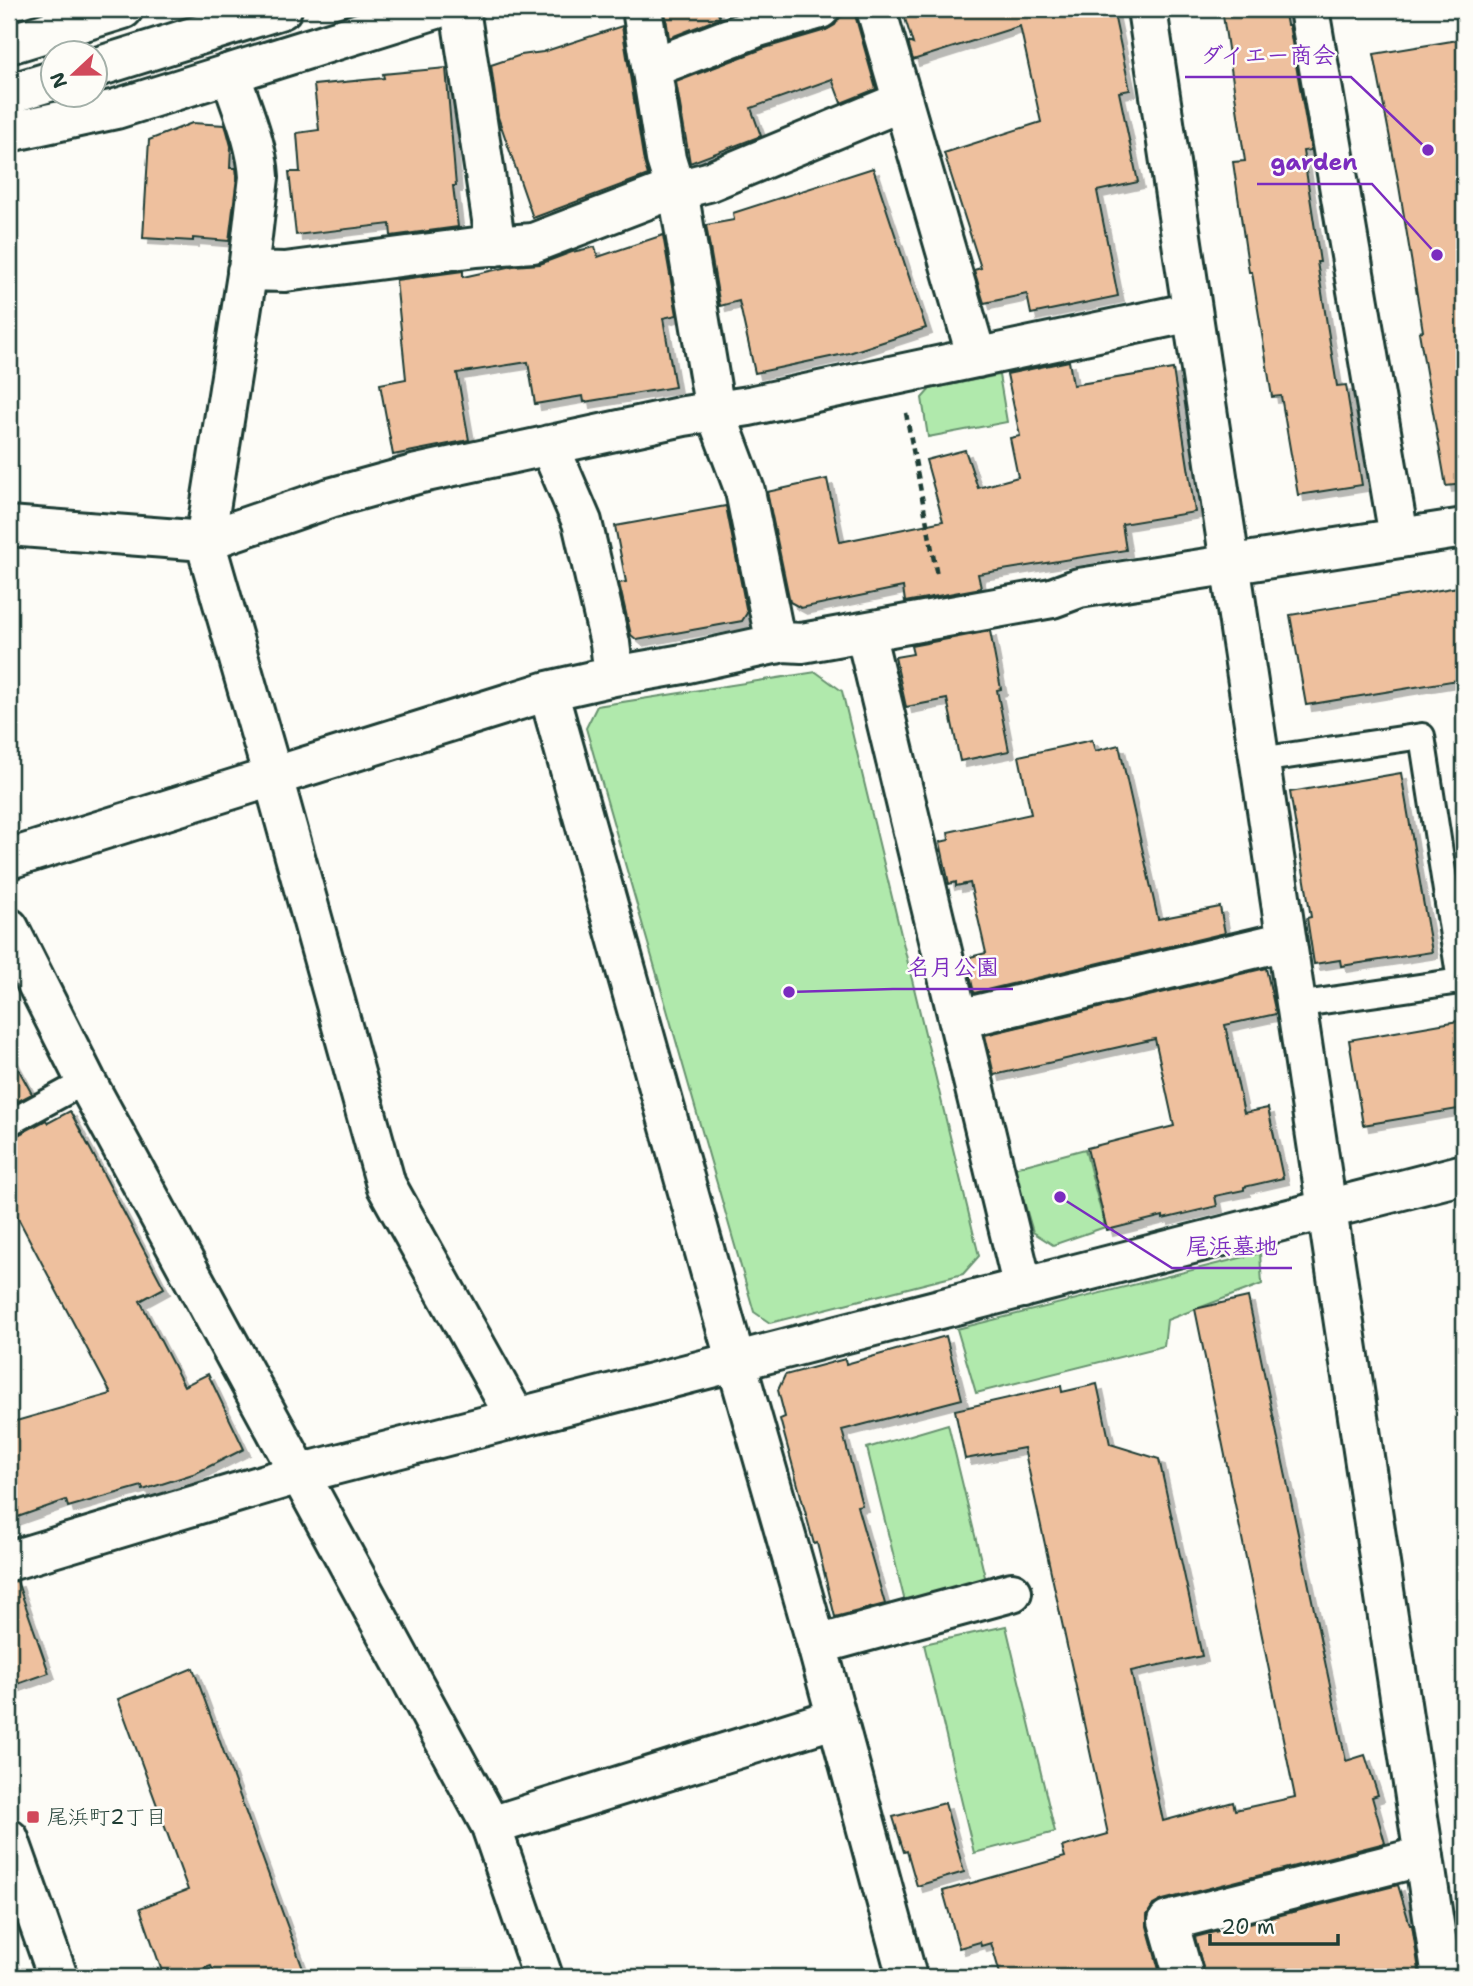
<svg xmlns="http://www.w3.org/2000/svg" width="1473" height="1986" font-family="'Shantell Sans','Klee One',sans-serif">
  <style>
    .green { fill: #b0e9ac; stroke: #689370; stroke-width: 2 }
    .building { fill: #eec09e; stroke: #1f3d34; stroke-width: 2; filter: url(#shadow) }
    .lines { fill: none; stroke-linecap: round; stroke-linejoin: round }
    .lane-casing { stroke: #1f3d34; stroke-width: 30 }
    .street-casing { stroke: #1f3d34; stroke-width: 44 }
    .secondary-casing { stroke: #1f3d34; stroke-width: 44 }
    .primary-casing { stroke: #1f3d34; stroke-width: 44 }
    .path { stroke: #1f3d34; stroke-width: 4.5; stroke-dasharray: 7 5; stroke-linecap: butt }
    .lane { stroke: #fdfcf7; stroke-width: 24 }
    .street { stroke: #fdfcf7; stroke-width: 38 }
    .secondary { stroke: #fdfcf7; stroke-width: 38 }
    .primary { stroke: #fdfcf7; stroke-width: 38 }
    .poi-dot { fill: #d1495b; stroke: #fdfcf7; stroke-width: 2.5 }
    .labels { text-anchor: middle; dominant-baseline: central; stroke-width: 5; stroke-linejoin: round; paint-order: stroke }
    .poi-label { font-size: 21px; fill: #1f3d34; stroke: #fdfcf7; text-anchor: start }
    .leader { fill: none; stroke: #7b2cbf; stroke-width: 2.5 }
    .callout-dot { fill: #7b2cbf; stroke: #fdfcf7; stroke-width: 2.5 }
    .callout-label { font-size: 23px; text-anchor: middle; font-weight: bold; fill: #7b2cbf; stroke: #fdfcf7; stroke-width: 5; stroke-linejoin: round; paint-order: stroke }
  </style>
  <defs>
    <filter id="shadow"><feDropShadow dx="6" dy="6" stdDeviation="0" flood-color="#0004"/></filter>
  </defs>
  <rect width="100%" height="100%" fill="#fdfcf7"/>
  <filter id="ink" filterUnits="userSpaceOnUse"><feTurbulence type="fractalNoise" baseFrequency=".0143" numOctaves="2"/><feDisplacementMap in="SourceGraphic" scale="14" xChannelSelector="R" yChannelSelector="G"/><feConvolveMatrix kernelMatrix="1 2 1 2 8 2 1 2 1" color-interpolation-filters="sRGB"/></filter>
  <g filter="url(#ink)">
    <path class="green" d="M 999,375 L 1007,422 L 928,437 L 922,398 L 930,389 Z
      M 816,672 L 842,691 L 979,1256 L 963,1274 L 770,1323 L 754,1312 L 586,728 L 597,706 Z
      M 1085,1149 L 1105,1227 L 1053,1245 L 1033,1232 L 1014,1168 Z
      M 1260,1253 L 1262,1284 L 1167,1320 L 1164,1346 L 976,1393 L 957,1329 Z
      M 948,1424 L 986,1581 L 905,1602 L 867,1448 Z
      M 1006,1626 L 1055,1832 L 974,1853 L 924,1644 Z"/>
    <path class="building" d="M 673,9 L 716,9 L 720,18 L 669,38 L 665,11 Z
      M 902,9 L 1113,9 L 1130,90 L 1119,92 L 1138,182 L 1097,191 L 1118,296 L 1031,314 L 1027,294 L 984,303 L 974,270 L 981,268 L 944,153 L 1041,122 L 1020,26 L 913,60 L 908,42 L 913,44 Z
      M 1222,9 L 1284,9 L 1287,25 L 1289,25 L 1311,150 L 1303,151 L 1320,262 L 1317,262 L 1337,386 L 1346,385 L 1362,485 L 1298,495 L 1281,396 L 1272,397 L 1252,272 L 1249,272 L 1233,162 L 1245,161 Z
      M 851,13 L 855,15 L 876,89 L 841,103 L 832,79 L 751,108 L 761,136 L 690,163 L 676,82 L 765,48 L 826,30 L 835,25 L 840,17 Z
      M 622,26 L 644,162 L 648,175 L 533,218 L 498,117 L 491,65 L 521,55 L 543,52 Z
      M 1464,39 L 1464,484 L 1446,486 L 1419,332 L 1423,331 L 1399,186 L 1374,54 Z
      M 446,68 L 456,186 L 453,186 L 458,227 L 391,236 L 390,224 L 296,235 L 289,172 L 300,172 L 297,133 L 319,130 L 314,85 L 384,78 L 383,74 Z
      M 192,123 L 225,125 L 227,131 L 231,146 L 230,168 L 236,168 L 237,177 L 229,241 L 193,238 L 193,241 L 143,238 L 149,140 Z
      M 873,168 L 926,328 L 849,353 L 755,373 L 739,301 L 720,306 L 706,225 L 734,220 L 733,213 Z
      M 663,235 L 677,315 L 663,318 L 675,387 L 584,402 L 583,396 L 535,404 L 528,362 L 457,373 L 469,440 L 393,455 L 380,384 L 406,379 L 396,280 L 463,271 L 463,277 L 513,266 L 540,264 L 572,252 L 595,247 L 598,257 Z
      M 1069,361 L 1073,385 L 1173,369 L 1195,512 L 1122,524 L 1126,550 L 978,574 L 981,588 L 905,602 L 903,587 L 801,608 L 790,602 L 767,492 L 827,479 L 840,542 L 943,521 L 926,460 L 965,450 L 978,488 L 1018,477 L 1010,438 L 1020,436 L 1007,374 Z
      M 726,506 L 747,613 L 742,621 L 637,640 L 631,635 L 619,583 L 626,582 L 615,526 Z
      M 1464,586 L 1464,679 L 1306,705 L 1290,615 Z
      M 990,631 L 1001,689 L 997,690 L 1009,751 L 960,761 L 947,699 L 906,707 L 895,657 L 913,654 L 911,646 Z
      M 1092,740 L 1095,751 L 1119,745 L 1158,919 L 1220,907 L 1225,933 L 974,993 L 966,958 L 986,953 L 970,883 L 956,886 L 956,882 L 949,884 L 940,842 L 949,840 L 948,832 L 1031,814 L 1019,756 Z
      M 1401,773 L 1432,952 L 1341,966 L 1340,960 L 1314,964 L 1307,918 L 1311,917 L 1290,792 Z
      M 1266,968 L 1276,1014 L 1225,1025 L 1244,1113 L 1268,1108 L 1283,1178 L 1244,1187 L 1244,1190 L 1215,1196 L 1217,1206 L 1163,1219 L 1163,1216 L 1107,1230 L 1087,1148 L 1174,1126 L 1155,1039 L 994,1075 L 985,1035 Z
      M 1464,1020 L 1464,1108 L 1363,1125 L 1349,1040 Z
      M 9,1052 L 32,1094 L 9,1106 Z
      M 70,1111 L 164,1288 L 140,1301 L 184,1386 L 208,1374 L 244,1449 L 196,1473 L 143,1490 L 142,1486 L 68,1507 L 66,1500 L 9,1520 L 9,1423 L 111,1394 L 9,1201 L 9,1138 L 16,1136 L 46,1120 L 48,1123 Z
      M 1248,1297 L 1346,1761 L 1365,1755 L 1378,1795 L 1372,1797 L 1385,1843 L 1163,1900 L 1153,1905 L 1147,1915 L 1147,1926 L 1161,1977 L 1001,1977 L 991,1943 L 981,1946 L 980,1942 L 959,1948 L 943,1891 L 1065,1857 L 1062,1847 L 1108,1834 L 1024,1448 L 965,1459 L 955,1410 L 1061,1386 L 1062,1392 L 1097,1384 L 1110,1444 L 1159,1459 L 1202,1656 L 1131,1671 L 1163,1821 L 1233,1802 L 1235,1810 L 1295,1797 L 1195,1309 Z
      M 946,1336 L 962,1399 L 842,1430 L 862,1505 L 857,1506 L 885,1604 L 835,1617 L 817,1543 L 814,1544 L 780,1419 L 785,1417 L 778,1390 L 785,1375 L 845,1359 L 846,1364 Z
      M 17,1581 L 49,1673 L 9,1687 L 9,1582 Z
      M 193,1668 L 306,1977 L 216,1977 L 211,1966 L 179,1977 L 164,1977 L 140,1908 L 188,1890 L 118,1699 Z
      M 945,1803 L 964,1872 L 917,1886 L 907,1851 L 904,1852 L 893,1817 Z
      M 1398,1885 L 1410,1925 L 1412,1925 L 1420,1977 L 1205,1977 L 1195,1937 Z
      M 1464,1909 L 1464,1977 L 1463,1977 L 1454,1912 Z"/>
    <g class="lines">
      <g class="lane-casing">
        <path id="lane" d="M 1259,760 L 1422,736 L 1460,981 L 1296,1005
          M 9,1123 L 86,1081"/>
      </g>
      <g class="street-casing">
        <path id="street" d="M 460,9 L 496,246
          M 642,9 L 666,159 L 681,208 L 715,411 L 745,491 L 776,644
          M 876,9 L 977,358
          M 1147,9 L 1442,1977
          M 1309,9 L 1399,537
          M 651,68 L 758,27 L 820,9
          M 230,73 C 241,107 257,142 259,177 L 249,262 L 205,541 L 273,777 L 386,1185 L 516,1418
          M 247,271 L 285,272 L 476,247 L 533,243 L 661,194 L 708,182 L 903,101
          M 549,445 L 582,522 L 610,643 L 614,676
          M 9,526 L 205,541 L 330,498 L 417,474 L 684,416 L 749,406 L 1192,312
          M 865,632 L 1023,1288
          M 548,691 L 722,1313 L 817,1645 L 907,1977
          M 9,859 L 548,691 L 614,676 L 683,664 L 783,642 L 802,643 L 1052,598 L 1079,588 L 1464,528
          M 9,928 L 86,1081 L 491,1826 L 543,1977
          M 959,1019 L 1286,941
          M 9,1561 L 299,1474 L 1464,1174
          M 817,1645 L 1012,1592
          M 491,1826 L 836,1718
          M 1184,1977 L 1168,1921 L 1424,1856"/>
      </g>
      <g class="secondary-casing">
        <path id="secondary" d="M 9,1839 L 58,1977"/>
      </g>
      <g class="primary-casing">
        <path id="primary" d="M 9,44 L 123,9
          M 94,68 L 282,9
          M 9,94 L 52,81
          M 9,132 L 116,109 L 436,9"/>
      </g>
      <path class="path" d="M 906,413 L 937,576"/>
      <use href="#lane" class="lane"/>
      <use href="#street" class="street"/>
      <use href="#secondary" class="secondary"/>
      <use href="#primary" class="primary"/>
    </g>
  </g>
  <rect class="poi-dot" x="26" y="1810" width="14" height="14" rx="3.5"/>
  <g class="labels">
    <g class="poi-label">
      <text x="47" y="1817">尾浜町2丁目</text>
    </g>
  </g>
  <path class="leader" d="M1428 150L1351 77H1185M1437 255L1372 184H1257M789 992L893 989H1013M1060 1197L1172 1268H1292"/>
  <g class="callout-dot">
    <circle cx="1428" cy="150" r="7"/>
    <circle cx="1437" cy="255" r="7"/>
    <circle cx="789" cy="992" r="7"/>
    <circle cx="1060" cy="1197" r="7"/>
  </g>
  <g class="callout-label">
    <text x="1268" y="63">ダイエー商会</text>
    <text x="1314" y="170">garden</text>
    <text x="953" y="975">名月公園</text>
    <text x="1232" y="1254">尾浜墓地</text>
  </g>
  <rect width="1473" height="1986" fill="none" stroke="#fdfcf7" stroke-width="35"/>
  <rect x="18" y="18" width="1438" height="1951" fill="none" stroke="#1f3d34" stroke-width="2.5" filter="url(#ink)"/>
  <g transform="translate(74 74) rotate(248)"><circle r="33" fill="#fdfcf7" stroke="#a4b0a9" stroke-width="2"/>
  <path d="M0-5L12 26L0 18L-12 26Z" fill="#d1495b"/>
  <text y="-10" font-size="19" font-weight="bold" text-anchor="middle" fill="#1f3d34">N</text>
  </g>
  <path d="M1210 1934v10h128v-10" fill="none" stroke="#1f3d34" stroke-width="3.5"/>
  <text x="1221" y="1934" font-size="21" fill="#1f3d34" stroke="#fdfcf7" stroke-width="5" paint-order="stroke">20 m</text>
</svg>
